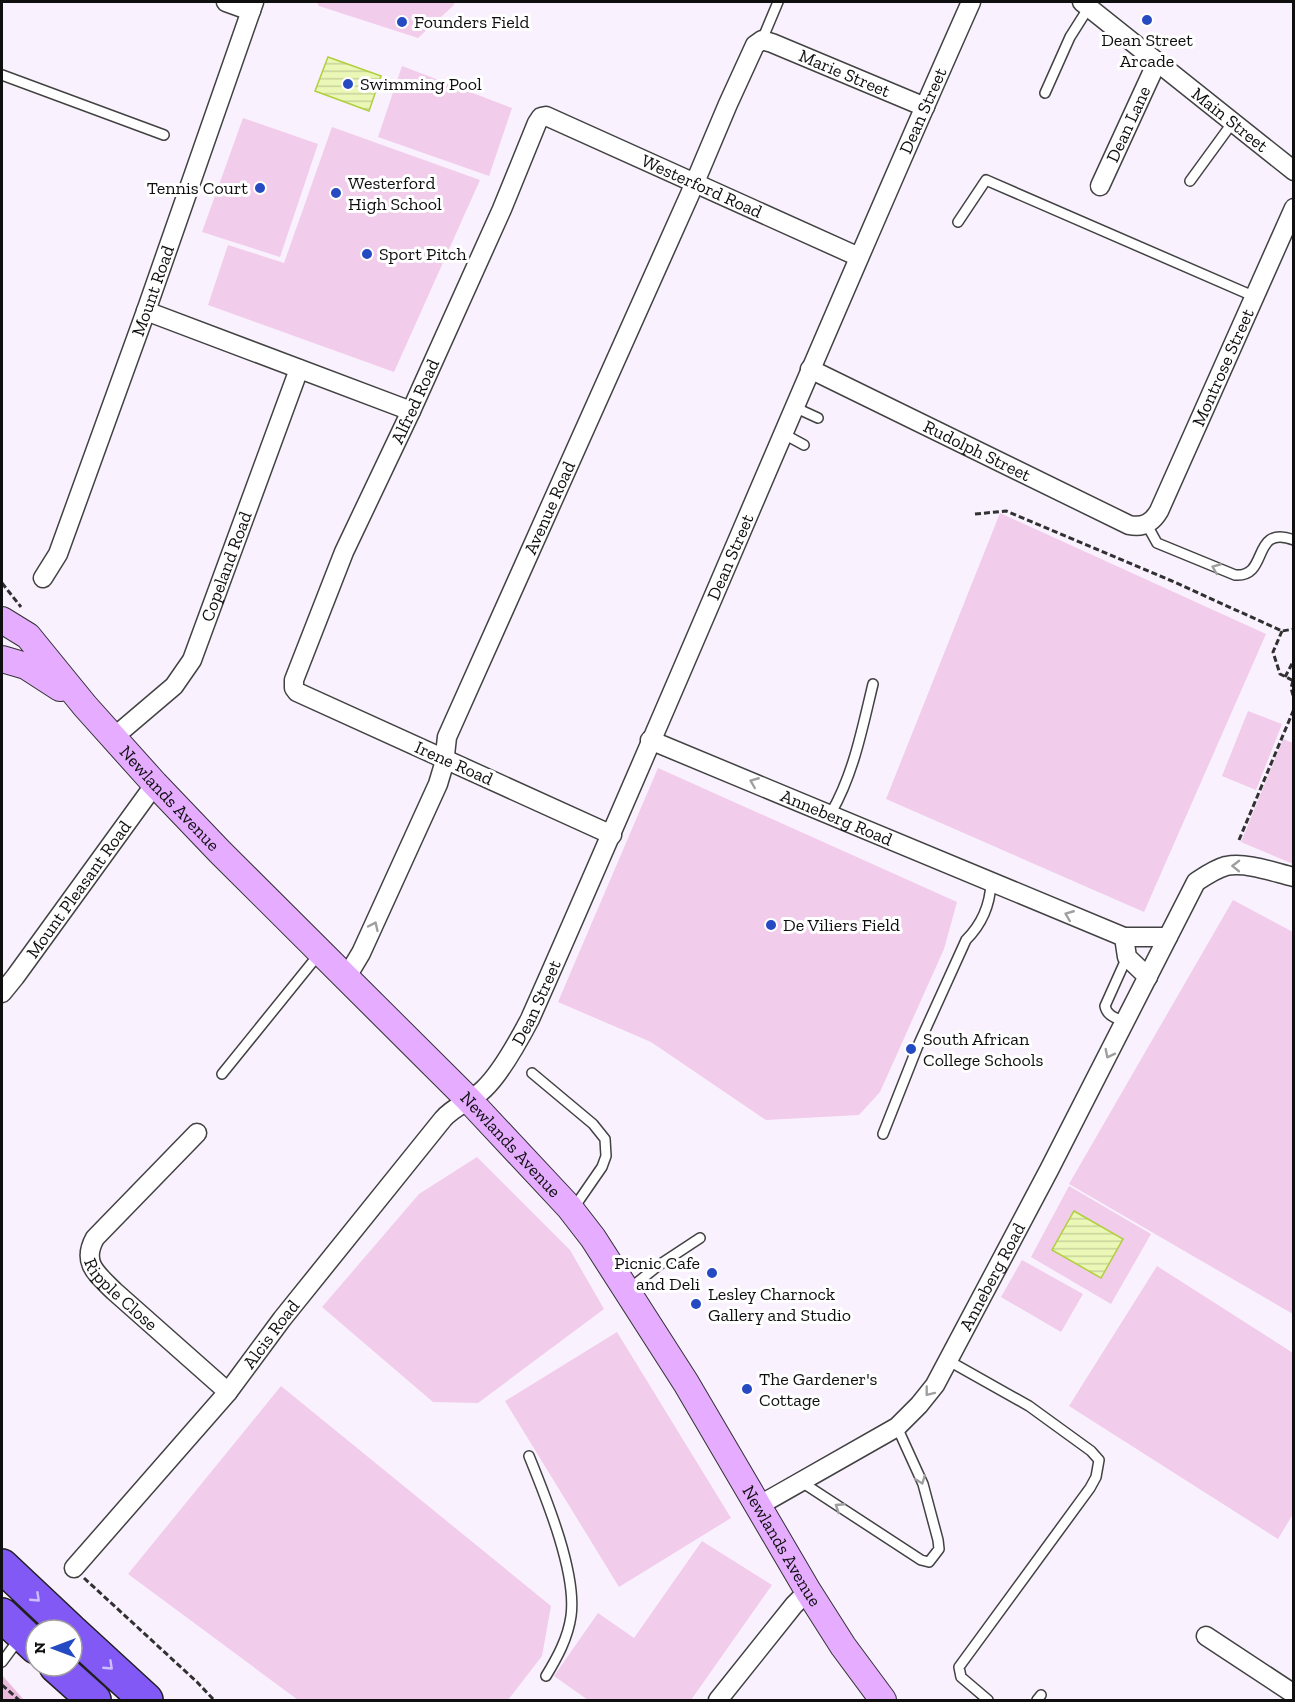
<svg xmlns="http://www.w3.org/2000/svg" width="1295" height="1702" font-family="'Zilla Slab',serif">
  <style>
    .park { fill: #eabadc }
    .pitch { fill: #f1cceb }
    .water { fill: url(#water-rules); stroke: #b0cf3c; stroke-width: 1.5 }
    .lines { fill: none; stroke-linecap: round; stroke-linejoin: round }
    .lane-casing { stroke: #424242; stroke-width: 12 }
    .street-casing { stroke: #424242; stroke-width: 21 }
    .secondary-casing { stroke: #313131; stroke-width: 28 }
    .highway-casing { stroke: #202020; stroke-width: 36 }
    .path { stroke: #313131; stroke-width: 3; stroke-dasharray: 6 3; stroke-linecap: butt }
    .lane { stroke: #fff; stroke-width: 9 }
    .street { stroke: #fff; stroke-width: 18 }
    .secondary { stroke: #e6acff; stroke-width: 26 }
    .highway { stroke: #8359f5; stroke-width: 33 }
    .oneway { stroke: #9f9f9f }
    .oneway2 { stroke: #cdbdfb }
    .poi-dot { fill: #254ac1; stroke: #fff; stroke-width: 2 }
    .labels { text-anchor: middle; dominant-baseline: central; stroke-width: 6; stroke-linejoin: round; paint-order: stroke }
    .poi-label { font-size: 18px; fill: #0f0f0f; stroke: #fff; text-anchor: start }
    .street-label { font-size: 18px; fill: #0f0f0f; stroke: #fff }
  </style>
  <defs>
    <pattern id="water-rules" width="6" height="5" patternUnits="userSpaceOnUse" patternTransform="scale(1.5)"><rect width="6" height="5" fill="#ebf7b6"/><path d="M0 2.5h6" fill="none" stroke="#c8d39b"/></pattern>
  </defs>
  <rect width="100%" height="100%" fill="#faf1ff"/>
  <path class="park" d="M 2,1675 L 24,1700 L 2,1700 Z"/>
  <path class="pitch" d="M 317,2 L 455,2 L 453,6 L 418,38 L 319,6 Z
    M 402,66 L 512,108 L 489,176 L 378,137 Z
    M 243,118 L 318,144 L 280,257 L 202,232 Z
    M 332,127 L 480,180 L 394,372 L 208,305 L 228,245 L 284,263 Z
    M 1000,513 L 1266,634 L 1144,912 L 886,799 Z
    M 1248,711 L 1282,724 L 1256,790 L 1222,776 Z
    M 1283,739 L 1293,743 L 1293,864 L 1241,842 Z
    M 658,768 L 957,902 L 944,949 L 880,1092 L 859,1115 L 766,1120 L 651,1042 L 558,1002 Z
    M 1233,900 L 1293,932 L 1293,1314 L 1069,1184 Z
    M 477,1157 L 570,1250 L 604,1309 L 478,1403 L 433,1402 L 322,1307 L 419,1194 Z
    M 1069,1186 L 1151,1234 L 1111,1304 L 1031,1257 Z
    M 1022,1260 L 1083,1294 L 1061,1332 L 1001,1297 Z
    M 1157,1266 L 1293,1353 L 1293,1514 L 1278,1539 L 1069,1406 Z
    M 617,1332 L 731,1518 L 619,1587 L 505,1401 Z
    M 281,1386 L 551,1606 L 542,1656 L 508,1700 L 298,1700 L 128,1574 Z
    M 702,1541 L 772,1585 L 691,1700 L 588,1700 L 554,1676 L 598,1613 L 634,1638 Z"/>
  <path class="water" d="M 328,57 L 381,76 L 369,111 L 315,91 Z
    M 1074,1211 L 1123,1239 L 1101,1278 L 1052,1250 Z"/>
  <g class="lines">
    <g class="lane-casing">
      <path id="lane" d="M 762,40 L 778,2
        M 2,75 L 164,135
        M 1045,93 L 1070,37 L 1089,7
        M 1190,181 L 1233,122
        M 958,222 L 986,180 L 1253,296
        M 794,407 L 818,418
        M 782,433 L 804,445
        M 1147,525 L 1157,543 L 1235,575 C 1270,578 1250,524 1294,540
        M 831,813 C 854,773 862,729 873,684
        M 1125,1022 C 1116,1018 1107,1016 1105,1006 L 1127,957
        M 532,1073 L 593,1124 L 605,1139 L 606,1156 L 602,1167 L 573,1209
        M 222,1074 L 319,954
        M 883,1134 L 917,1048 L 966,940 C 981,925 990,905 991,883
        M 628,1290 L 659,1265 L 700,1238
        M 949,1361 L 1029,1406 L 1091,1451 L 1099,1460 L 1096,1477 L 1090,1488 L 959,1667 L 961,1677 L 988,1700
        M 529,1456 C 546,1498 577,1573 571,1616 C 568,1638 557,1658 546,1676
        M 800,1481 L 921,1560 L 929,1562 L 939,1549 L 938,1540 L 923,1484 L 897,1427
        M 2,1662 L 19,1639
        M 1037,1700 L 1041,1695"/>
    </g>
    <g class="street-casing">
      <g id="street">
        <path d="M 226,2 L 251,11"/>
        <path id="s1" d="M 1082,2 L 1294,171"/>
        <path id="s2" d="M 1100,186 L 1157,62"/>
        <path d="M 146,311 L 411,411"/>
        <path id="s3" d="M 810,369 L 1129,525 C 1143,528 1152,523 1159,511 L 1294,208"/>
        <path id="s4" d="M 43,578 L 58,554 L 146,311 L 254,2"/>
        <path id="s5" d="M 114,737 L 174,686 L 192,660 L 299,369"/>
        <path id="s6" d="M 650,740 L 1124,937 L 1168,937"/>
        <path id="s7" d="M 612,835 L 297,692 L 294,688 L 294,680 L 344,552 L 411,411 L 502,209 L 537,123 L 541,117 L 546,116 L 859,257"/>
        <path d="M 1124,937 L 1127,957 L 1148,977"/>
        <path id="s8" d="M 346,978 L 361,953 L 438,784 L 444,764 L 447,737 L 690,194 L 728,104 L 755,45 L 762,40 L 772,43 L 925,107"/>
        <path id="s9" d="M 2,993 L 15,977 L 155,784"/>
        <path id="s10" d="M 197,1133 L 95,1238 C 81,1263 97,1274 114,1291 L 228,1392"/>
        <path id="s11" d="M 758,1506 L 897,1427 L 919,1405 L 935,1385 L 1049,1170 L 1196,882 C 1205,876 1215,869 1226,866 C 1247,862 1273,872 1294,877"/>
        <path id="s12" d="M 74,1568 L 228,1392 L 282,1319 L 443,1119 C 455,1105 472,1101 484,1089 C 501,1073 519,1040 530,1019 C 680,681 821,339 971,2"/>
        <path d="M 1206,1636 L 1294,1694"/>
        <path d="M 718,1700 L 794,1605 L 808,1591"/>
      </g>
    </g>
    <g class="secondary-casing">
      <g id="secondary">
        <path id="s13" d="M 2,620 L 28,636 L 85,706 L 155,784 L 220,852 L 468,1099 L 569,1207 L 593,1238 L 686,1383 L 808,1591 L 843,1646 L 883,1700"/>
        <path d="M 2,659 L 26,666 L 60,688"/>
      </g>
    </g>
    <g class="highway-casing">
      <path id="highway" d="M 2,1566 L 70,1630
        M 2,1615 L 36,1647
        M 72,1632 L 146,1700
        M 56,1666 L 94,1700"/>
    </g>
    <path class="path" d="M 975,514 L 1006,511 L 1172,581 L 1282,631 L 1294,629
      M 2,583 L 21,607
      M 1282,631 L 1273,652 L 1280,674 L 1294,681
      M 1285,677 L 1294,660
      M 1293,681 L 1291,688 L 1294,699
      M 1239,840 L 1294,709
      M 84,1578 L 197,1682 L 214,1700
      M 2,1685 L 19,1700"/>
    <use href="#lane" class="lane"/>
    <use href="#street" class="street"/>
    <use href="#secondary" class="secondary"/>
    <use href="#highway" class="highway"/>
  </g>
  <defs><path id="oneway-chevron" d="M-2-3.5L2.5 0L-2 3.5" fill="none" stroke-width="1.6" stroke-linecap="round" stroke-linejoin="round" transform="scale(1.5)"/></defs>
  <g class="oneway">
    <use href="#oneway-chevron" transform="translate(1216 568) rotate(-158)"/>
    <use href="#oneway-chevron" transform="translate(754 782) rotate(-158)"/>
    <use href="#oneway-chevron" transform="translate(1236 866) rotate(-179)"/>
    <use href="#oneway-chevron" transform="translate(1069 915) rotate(-158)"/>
    <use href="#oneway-chevron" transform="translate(374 926) rotate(-65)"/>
    <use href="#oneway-chevron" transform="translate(1109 1054) rotate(117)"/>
    <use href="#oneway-chevron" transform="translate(929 1392) rotate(128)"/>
    <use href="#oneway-chevron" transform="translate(921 1480) rotate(69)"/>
    <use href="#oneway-chevron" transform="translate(839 1507) rotate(-147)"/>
  </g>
  <g class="oneway2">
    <use href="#oneway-chevron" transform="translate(36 1598) rotate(43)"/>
    <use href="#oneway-chevron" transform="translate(109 1666) rotate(43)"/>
  </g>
  <g class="poi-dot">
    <circle cx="1147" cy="20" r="6"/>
    <circle cx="402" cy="22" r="6"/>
    <circle cx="348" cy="84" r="6"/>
    <circle cx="260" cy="188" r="6"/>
    <circle cx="336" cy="193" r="6"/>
    <circle cx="367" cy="254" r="6"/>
    <circle cx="771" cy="925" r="6"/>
    <circle cx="911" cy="1049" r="6"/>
    <circle cx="712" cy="1273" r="6"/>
    <circle cx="696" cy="1304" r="6"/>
    <circle cx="747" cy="1389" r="6"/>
  </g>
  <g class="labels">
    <g class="poi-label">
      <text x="414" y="22">Founders Field</text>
      <text x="1147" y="40" text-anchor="middle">Dean Street<tspan x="1147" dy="21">Arcade</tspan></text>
      <text x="360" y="84">Swimming Pool</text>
      <text x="348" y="183">Westerford<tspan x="348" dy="21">High School</tspan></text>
      <text x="248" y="188" text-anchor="end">Tennis Court</text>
      <text x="379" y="254">Sport Pitch</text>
      <text x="783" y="925">De Viliers Field</text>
      <text x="923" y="1039">South African<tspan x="923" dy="21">College Schools</tspan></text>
      <text x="700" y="1263" text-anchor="end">Picnic Cafe<tspan x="700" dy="21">and Deli</tspan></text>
      <text x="708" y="1294">Lesley Charnock<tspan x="708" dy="21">Gallery and Studio</tspan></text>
      <text x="759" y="1379">The Gardener's<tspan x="759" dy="21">Cottage</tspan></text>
    </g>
    <g class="street-label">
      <text stroke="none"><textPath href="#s8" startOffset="1118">Marie Street</textPath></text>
      <text stroke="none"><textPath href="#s12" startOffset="1706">Dean Street</textPath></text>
      <text stroke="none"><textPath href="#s1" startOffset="189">Main Street</textPath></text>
      <text stroke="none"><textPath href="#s2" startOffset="68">Dean Lane</textPath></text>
      <text stroke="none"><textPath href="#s7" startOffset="1150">Westerford Road</textPath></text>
      <text stroke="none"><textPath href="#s4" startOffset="308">Mount Road</textPath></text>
      <text stroke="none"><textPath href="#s3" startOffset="548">Montrose Street</textPath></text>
      <text stroke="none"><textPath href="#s7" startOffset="663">Alfred Road</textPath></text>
      <text stroke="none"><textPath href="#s3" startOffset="186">Rudolph Street</textPath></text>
      <text stroke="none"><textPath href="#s8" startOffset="514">Avenue Road</textPath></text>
      <text stroke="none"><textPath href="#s12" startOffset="1220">Dean Street</textPath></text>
      <text stroke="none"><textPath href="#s5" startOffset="210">Copeland Road</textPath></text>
      <text transform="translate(454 763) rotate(24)">Irene Road</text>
      <text stroke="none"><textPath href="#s13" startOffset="246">Newlands Avenue</textPath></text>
      <text stroke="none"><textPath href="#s6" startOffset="202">Anneberg Road</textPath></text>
      <text stroke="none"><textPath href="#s9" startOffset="129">Mount Pleasant Road</textPath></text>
      <text stroke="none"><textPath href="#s12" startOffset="734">Dean Street</textPath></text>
      <text stroke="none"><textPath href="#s13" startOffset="732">Newlands Avenue</textPath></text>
      <text stroke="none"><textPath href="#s11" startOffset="339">Anneberg Road</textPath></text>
      <text stroke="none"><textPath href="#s10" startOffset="216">Ripple Close</textPath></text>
      <text stroke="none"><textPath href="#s12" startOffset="306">Alcis Road</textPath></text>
      <text stroke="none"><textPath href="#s13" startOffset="1218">Newlands Avenue</textPath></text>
    </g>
  </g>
  <rect width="1295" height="1702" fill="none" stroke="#0f0f0f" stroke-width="6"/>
  <g transform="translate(54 1648) rotate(270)"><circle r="28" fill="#ffffff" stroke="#9f9f9f" stroke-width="1.5"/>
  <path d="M0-4.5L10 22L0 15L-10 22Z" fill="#254ac1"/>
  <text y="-9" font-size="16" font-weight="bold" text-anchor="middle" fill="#0f0f0f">N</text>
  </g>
</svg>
